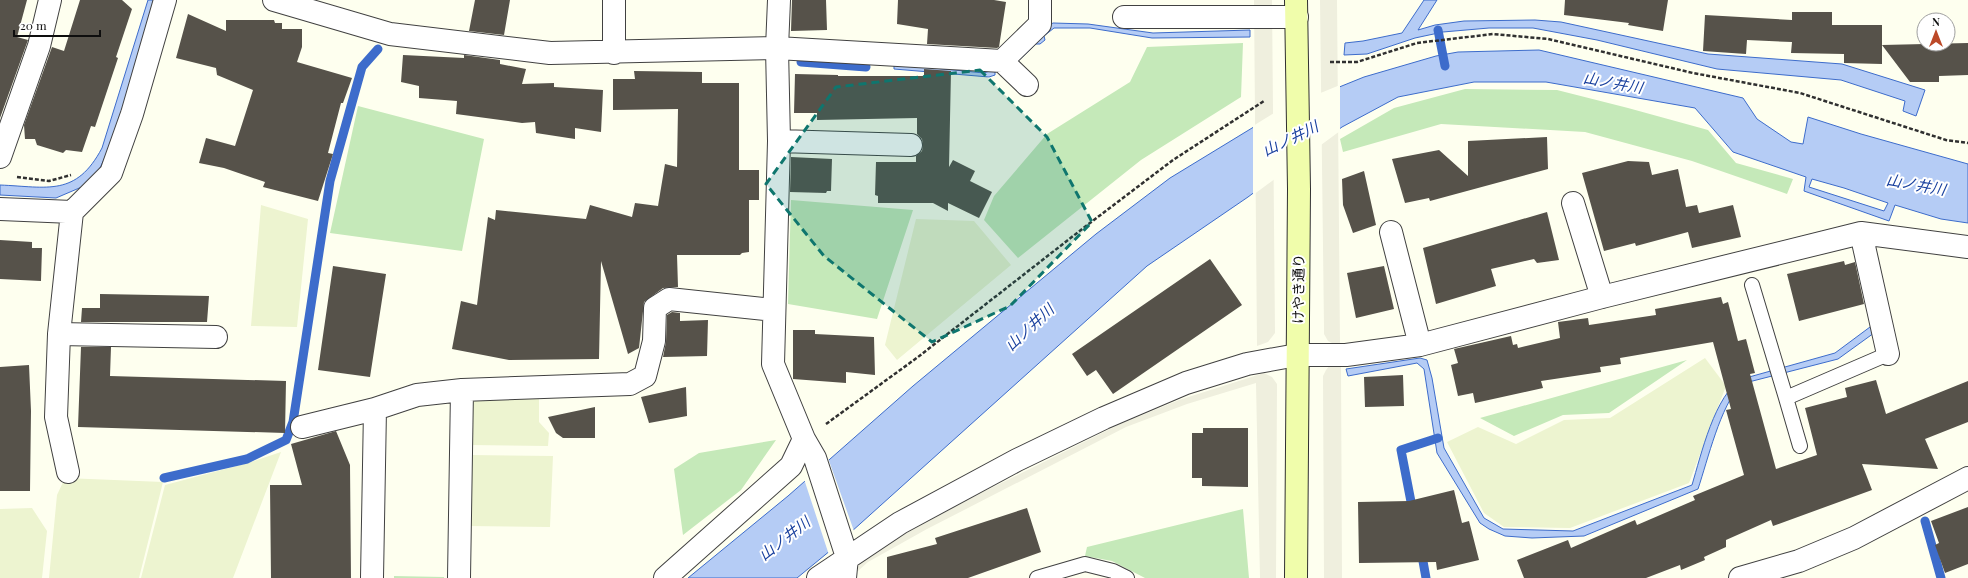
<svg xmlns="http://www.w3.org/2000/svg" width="1968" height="578" font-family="'Playfair Display','Noto Sans JP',serif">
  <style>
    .farmland { fill: #edf4d0 }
    .green { fill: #c5e9b9 }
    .plaza { fill: #efefde }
    .water { fill: #b5ccf5; stroke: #3d6ccb; fill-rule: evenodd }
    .pier { fill: #feffef }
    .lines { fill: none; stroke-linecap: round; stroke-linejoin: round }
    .stream { stroke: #3d6ccb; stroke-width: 9 }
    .building { fill: #56524a }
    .lane-casing { stroke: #414141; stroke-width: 16 }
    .street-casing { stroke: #414141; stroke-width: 24 }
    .secondary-casing { stroke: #303030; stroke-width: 24 }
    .path { stroke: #303030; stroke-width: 2.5; stroke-dasharray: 4 2; stroke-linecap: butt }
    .lane { stroke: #fff; stroke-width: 14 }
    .street { stroke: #fff; stroke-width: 22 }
    .secondary { stroke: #f0fdab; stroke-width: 22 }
    .marked { fill: #0f766e; fill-opacity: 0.2; stroke: #0f766e; stroke-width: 3; stroke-dasharray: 8 5; stroke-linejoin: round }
    .labels { text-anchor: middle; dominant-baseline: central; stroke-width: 4; stroke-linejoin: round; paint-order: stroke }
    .street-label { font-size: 14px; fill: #0e0e0e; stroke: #fff }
    .water-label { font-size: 15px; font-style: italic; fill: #19409e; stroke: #fff }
  </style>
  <rect width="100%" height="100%" fill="#feffef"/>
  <path class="farmland" d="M 261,205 L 308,219 L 297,327 L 251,326 Z
    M 916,219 L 974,221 L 1011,265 L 897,360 L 885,345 Z
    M 1705,358 L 1726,386 L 1689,483 L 1570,528 L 1504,527 L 1484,513 L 1447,442 L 1478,427 L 1516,444 L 1564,420 L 1610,418 Z
    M 539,395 L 539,422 L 549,433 L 548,446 L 470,445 L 470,396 Z
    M 281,452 L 233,578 L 141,578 L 165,485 L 248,463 Z
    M 470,455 L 553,456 L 550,527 L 468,526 Z
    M 65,478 L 163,482 L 139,578 L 49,578 L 57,495 Z
    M 32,508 L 47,531 L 42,578 L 0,578 L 0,509 Z"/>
  <path class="green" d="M 1243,43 L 1241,97 L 1141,160 L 1018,258 L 984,220 L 994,196 L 1047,134 L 1130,82 L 1147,47 Z
    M 1465,89 L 1557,90 L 1628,108 L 1708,130 L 1736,163 L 1793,179 L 1787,194 L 1692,161 L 1585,132 L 1441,124 L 1343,152 L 1340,139 L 1394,108 Z
    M 358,106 L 484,139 L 462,251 L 330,233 Z
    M 791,200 L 913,210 L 877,319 L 788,304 Z
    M 1687,360 L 1609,413 L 1563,415 L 1514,436 L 1480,418 Z
    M 776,440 L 741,490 L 683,535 L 674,469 L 699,453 Z
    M 1243,509 L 1249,578 L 1145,578 L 1112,561 L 1085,556 L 1087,547 Z
    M 394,576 L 444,577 L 444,578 L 394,578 Z"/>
  <path class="plaza" d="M 1254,0 L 1272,0 L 1275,333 L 1268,342 L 1257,346 Z
    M 1320,0 L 1337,0 L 1340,344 L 1334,344 L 1328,341 L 1324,334 L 1324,328 Z
    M 1330,365 L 1341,365 L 1342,578 L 1324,578 L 1323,376 L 1326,370 Z
    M 1264,373 L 1272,377 L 1277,384 L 1276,578 L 1260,578 L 1256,383 L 1187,404 L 1126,427 L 927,529 L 868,562 L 858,571 L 858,562 L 861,560 L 903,535 L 975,496 L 1118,425 L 1179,400 Z"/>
  <path class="water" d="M 148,0 L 155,0 L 116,133 L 100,168 L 84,186 L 56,198 L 0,195 L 0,185 C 48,187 76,197 102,148 Z
    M 1424,0 L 1437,0 L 1418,30 L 1435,25 L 1464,21 L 1535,20 L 1561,22 L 1708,54 L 1842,64 L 1925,90 L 1916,116 L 1903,111 L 1905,101 L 1841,80 L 1717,69 L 1597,40 L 1533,28 L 1489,28 L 1443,32 L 1415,38 L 1367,54 L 1344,55 L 1345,43 L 1363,41 L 1402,33 Z
    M 1053,23 L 1088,24 L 1153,33 L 1250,30 L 1250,37 L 1152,38 L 1090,28 L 1054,28 L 1044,36 L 1045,40 L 1040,44 L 1036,44 L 1016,63 L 1013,60 L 1046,27 Z
    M 1539,50 L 1743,98 L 1757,119 L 1791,142 L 1803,144 L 1808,117 L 1861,134 L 1968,164 L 1968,223 L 1941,219 L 1895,205 L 1889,221 L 1804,191 L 1806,177 L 1733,152 L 1695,108 L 1546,82 L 1474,82 L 1398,97 L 1342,127 L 1248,197 L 1147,266 L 831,550 L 797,578 L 688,578 L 788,496 L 913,386 L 1096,234 L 1170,178 L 1280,111 L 1364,77 L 1436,56 L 1458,52 ZM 1812,179 L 1844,188 L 1888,203 L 1884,211 L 1809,187 Z
    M 894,64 L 984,73 L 995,69 L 995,75 L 989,77 L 894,69 Z
    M 1870,327 L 1874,333 L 1838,359 L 1741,384 C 1720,407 1708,459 1698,489 L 1584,536 L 1532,538 L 1505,536 L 1489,529 L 1480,523 L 1437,453 L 1424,369 L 1417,363 L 1348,376 L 1346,369 L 1420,358 L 1427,360 L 1432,378 L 1444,448 L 1484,518 L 1503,529 L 1573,531 L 1692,485 C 1701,455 1715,394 1742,379 L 1835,353 Z"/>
  <path class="pier" d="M 1340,85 L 1340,131 L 1253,195 L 1253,126 L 1279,110 Z
    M 828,458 L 854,531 L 829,555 L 804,479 Z"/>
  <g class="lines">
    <path class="stream" d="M 1438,30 L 1445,66
      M 801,62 L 866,67
      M 164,478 L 247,459 L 286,440 L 293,422 L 330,181 L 362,67 L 378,49
      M 1413,512 L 1401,450 L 1438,438
      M 1925,521 L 1941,578
      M 1421,550 L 1426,578"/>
  </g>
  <path class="building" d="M 0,0 L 27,0 L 17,37 L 28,40 L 0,118 Z
    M 80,0 L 122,0 L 132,9 L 116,57 L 118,58 L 95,127 L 91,126 L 82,152 L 66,150 L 63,153 L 37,145 L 35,139 L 25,139 L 24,125 L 52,47 L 64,51 Z
    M 475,0 L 510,0 L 504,35 L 469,31 Z
    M 792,0 L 826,0 L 827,30 L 791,31 Z
    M 898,0 L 994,0 L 1006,2 L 999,47 L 997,48 L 927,44 L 928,29 L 897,24 Z
    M 1565,0 L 1668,0 L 1663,31 L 1628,25 L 1629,23 L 1564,15 Z
    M 1792,12 L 1832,12 L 1832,25 L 1882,25 L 1882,64 L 1844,63 L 1844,54 L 1791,53 L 1792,42 L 1747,40 L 1746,54 L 1703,51 L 1705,15 L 1792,20 Z
    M 188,14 L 226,31 L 226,20 L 274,20 L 275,23 L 282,23 L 282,29 L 302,29 L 302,47 L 297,62 L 352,78 L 343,103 L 341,103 L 328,153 L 333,154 L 318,201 L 263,187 L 265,182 L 224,168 L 199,163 L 206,138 L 235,146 L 253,90 L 217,75 L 216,68 L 176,58 Z
    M 1968,43 L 1968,75 L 1939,76 L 1939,82 L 1910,82 L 1882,45 Z
    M 403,55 L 464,58 L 464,55 L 500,60 L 500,64 L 526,69 L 522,84 L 554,83 L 554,87 L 603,90 L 601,132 L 575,128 L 575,139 L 536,133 L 535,122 L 522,123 L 456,114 L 457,101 L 419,98 L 419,86 L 401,82 Z
    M 924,69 L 951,71 L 949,167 L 953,160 L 975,171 L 970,181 L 992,192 L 979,218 L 948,203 L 948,211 L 933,203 L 878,203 L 878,196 L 875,195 L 876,162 L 916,162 L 916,156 L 922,151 L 923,145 L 922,139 L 917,134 L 917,118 L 817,120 L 817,113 L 794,113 L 795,74 L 838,75 L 838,76 L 924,76 Z
    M 634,71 L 702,72 L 702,83 L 739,83 L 739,170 L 759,170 L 759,200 L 749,200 L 749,252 L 742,253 L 740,255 L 677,255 L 678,287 L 663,288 L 644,302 L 639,348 L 628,354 L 601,261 L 599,359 L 509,360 L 452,349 L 461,301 L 477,305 L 488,217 L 495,220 L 496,210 L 586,219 L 590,205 L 632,217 L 635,203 L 658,206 L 665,164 L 677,167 L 678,109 L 613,110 L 613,79 L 635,79 Z
    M 1547,137 L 1548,169 L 1430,201 L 1429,198 L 1405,203 L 1392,159 L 1439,150 L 1468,176 L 1468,141 Z
    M 791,157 L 832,159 L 831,191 L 827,191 L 826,193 L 790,192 Z
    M 1628,161 L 1649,162 L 1652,175 L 1678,169 L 1686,207 L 1697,205 L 1699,213 L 1733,205 L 1741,237 L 1692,248 L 1688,232 L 1636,246 L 1635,243 L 1604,251 L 1582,173 Z
    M 1364,171 L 1376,225 L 1353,233 L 1343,205 L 1342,179 Z
    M 1547,212 L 1559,260 L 1537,263 L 1534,259 L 1491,269 L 1496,286 L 1436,304 L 1423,248 Z
    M 0,240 L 32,242 L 32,248 L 42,248 L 41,281 L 0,279 Z
    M 1210,259 L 1242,305 L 1113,394 L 1096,370 L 1087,376 L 1072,354 Z
    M 1844,261 L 1845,265 L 1855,262 L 1864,304 L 1799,321 L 1787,274 Z
    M 333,266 L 386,274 L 370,377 L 318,370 Z
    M 1384,266 L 1394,309 L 1356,318 L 1347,273 Z
    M 100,294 L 209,296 L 207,322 L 81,322 L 82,308 L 100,308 Z
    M 1721,297 L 1723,304 L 1728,302 L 1738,341 L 1746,339 L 1755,373 L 1750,374 L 1776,469 L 1817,455 L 1805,408 L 1847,397 L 1845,388 L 1876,380 L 1886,414 L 1968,381 L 1968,422 L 1925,439 L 1938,469 L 1862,464 L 1872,490 L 1773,526 L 1771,520 L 1726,540 L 1726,547 L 1704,557 L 1705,560 L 1681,570 L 1680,565 L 1646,578 L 1524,578 L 1517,560 L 1568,540 L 1571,548 L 1635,520 L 1637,525 L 1695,500 L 1693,496 L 1744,475 L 1726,410 L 1731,409 L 1713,342 L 1620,358 L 1621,364 L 1600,367 L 1601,372 L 1541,381 L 1543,388 L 1475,403 L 1473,393 L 1458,396 L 1451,365 L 1458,363 L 1454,349 L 1511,336 L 1513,345 L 1517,344 L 1518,348 L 1560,338 L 1558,322 L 1588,318 L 1589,325 L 1656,315 L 1655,309 Z
    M 672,312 L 680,313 L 680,321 L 708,320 L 707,356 L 663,357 L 666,342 L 667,315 Z
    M 793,330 L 815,330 L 815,334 L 874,337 L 875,375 L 846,372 L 846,383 L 793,379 Z
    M 81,347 L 111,347 L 110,376 L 286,381 L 285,433 L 78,427 Z
    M 29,365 L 31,411 L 30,491 L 0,491 L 0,367 Z
    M 1403,375 L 1404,406 L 1365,407 L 1364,377 Z
    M 686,387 L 687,416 L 649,423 L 641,397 Z
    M 595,407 L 595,438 L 563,438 L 556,433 L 548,417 Z
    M 1203,428 L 1248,428 L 1248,487 L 1202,486 L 1202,478 L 1192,478 L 1192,433 L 1203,433 Z
    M 336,431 L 350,465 L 351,578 L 271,578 L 270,485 L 302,485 L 291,444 Z
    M 1454,490 L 1462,523 L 1469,521 L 1479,560 L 1437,570 L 1436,562 L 1359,563 L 1358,502 L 1409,501 Z
    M 1968,507 L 1968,564 L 1945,573 L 1935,545 L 1939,543 L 1931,521 Z
    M 1027,508 L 1041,552 L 968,578 L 887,578 L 887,557 L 937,544 L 935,538 Z"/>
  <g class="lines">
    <g class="lane-casing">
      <path id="lane" d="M 1752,285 L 1786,398
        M 1800,446 L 1786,398 L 1888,354
        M 1037,578 L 1085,564 L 1113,571 L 1127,578"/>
    </g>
    <g class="street-casing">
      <path id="street" d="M 274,0 L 390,34 L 550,53 L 777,48 L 1002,61 L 1040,24 L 1040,1
        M 614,0 L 614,53
        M 779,0 L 777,48 L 779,141 L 773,364 L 804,439 L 815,458 L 847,557 L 845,578
        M 1124,17 L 1297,17
        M 1002,61 L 1027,85
        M 779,141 L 911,145
        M 0,157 L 39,46 L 50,0
        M 1573,203 L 1602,297
        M 0,209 L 72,212 L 59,334 L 56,417 L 68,472
        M 72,212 L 111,173 L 132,114 L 165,0
        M 1391,232 L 1420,345
        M 1861,233 L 1888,354
        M 59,334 L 216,337
        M 302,427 L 375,409 L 417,395 L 462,390 L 630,384 L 645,376 L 654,341 L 655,308 L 669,299 L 774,310
        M 372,578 L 375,409
        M 459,578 L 462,390
        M 665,578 L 791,466 L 804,439
        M 818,578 L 900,523 L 1017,460 L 1104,418 L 1186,383 L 1247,364 L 1297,355 L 1346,355 L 1420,345 L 1602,297 L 1861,233 L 1968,247
        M 1740,578 L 1799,561 L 1854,538 L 1968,478"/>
    </g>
    <g class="secondary-casing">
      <path id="secondary" d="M 1296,578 L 1299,189 L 1296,0"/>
    </g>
    <path class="path" d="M 1330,62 L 1357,62 L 1417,43 L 1493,34 L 1548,39 L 1693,73 L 1800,93 L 1946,140 L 1968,143
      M 17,177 L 49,181 L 71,175
      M 826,424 L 918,357 L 1086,226 L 1173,160 L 1264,101"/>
    <use href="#lane" class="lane"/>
    <use href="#street" class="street"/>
    <use href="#secondary" class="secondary"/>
  </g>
  <path class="marked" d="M 980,70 L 1047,137 L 1092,222 L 1010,306 L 932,342 L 824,256 L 766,184 L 836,87 Z"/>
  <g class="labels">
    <g class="street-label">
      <text transform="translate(1298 289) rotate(-89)">けやき通り</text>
    </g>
    <g class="water-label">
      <text transform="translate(1613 82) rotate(10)">山ノ井川</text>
      <text transform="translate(1290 138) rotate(-26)">山ノ井川</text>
      <text transform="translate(1916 184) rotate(10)">山ノ井川</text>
      <text transform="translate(1029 327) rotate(-43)">山ノ井川</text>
      <text transform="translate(784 538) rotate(-38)">山ノ井川</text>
    </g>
  </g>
  <g transform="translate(1936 32)"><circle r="19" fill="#ffffff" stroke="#9f9f9f"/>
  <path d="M0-3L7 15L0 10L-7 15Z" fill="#bc4928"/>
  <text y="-6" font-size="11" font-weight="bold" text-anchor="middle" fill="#0e0e0e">N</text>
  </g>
  <path d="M14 30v6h86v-6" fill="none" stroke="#0e0e0e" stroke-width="2"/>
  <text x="20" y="30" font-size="12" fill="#0e0e0e" stroke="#ffffff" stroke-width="3" paint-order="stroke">20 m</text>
</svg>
